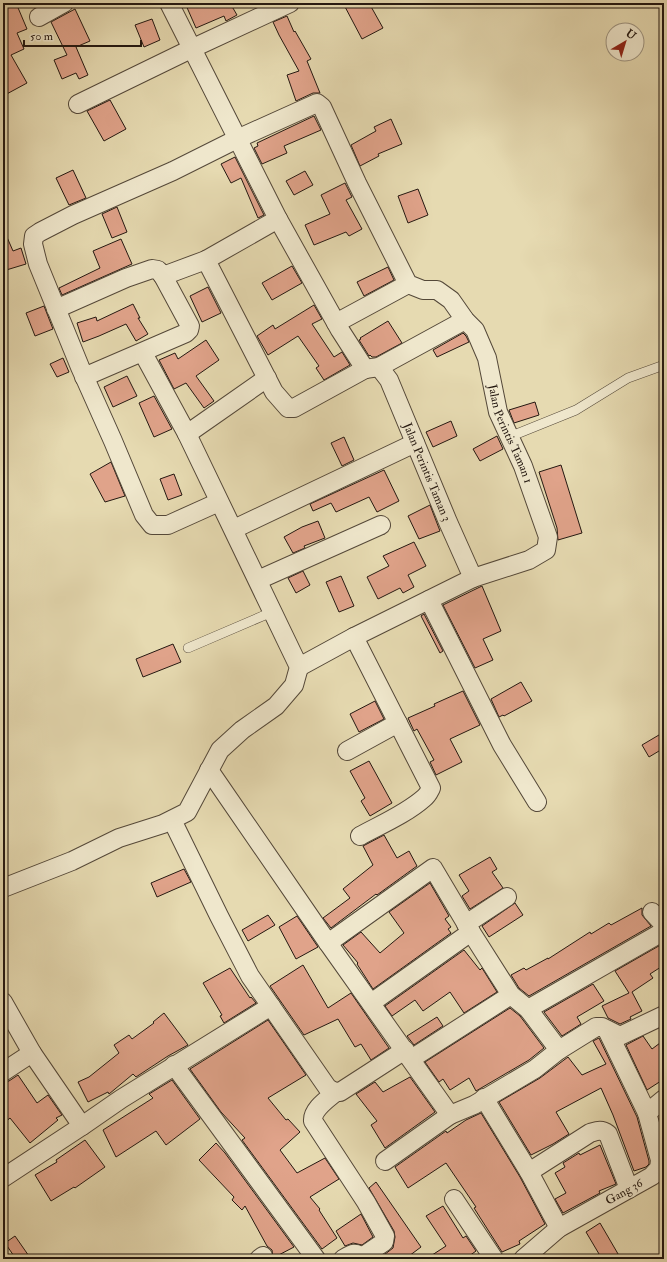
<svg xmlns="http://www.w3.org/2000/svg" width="667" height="1262" font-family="'IM FELL Double Pica',serif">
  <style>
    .building { fill: #e0a38a; stroke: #241811 }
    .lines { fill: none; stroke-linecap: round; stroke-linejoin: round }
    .service-casing { stroke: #544839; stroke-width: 10 }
    .minor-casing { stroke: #544839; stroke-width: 20 }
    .service { stroke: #efe7cc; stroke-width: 9 }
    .minor { stroke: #efe7cc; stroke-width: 18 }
    .labels { text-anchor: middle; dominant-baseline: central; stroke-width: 4; stroke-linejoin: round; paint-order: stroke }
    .street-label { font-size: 12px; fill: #241811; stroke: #efe7cc }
  </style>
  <rect width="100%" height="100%" fill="#e6dab1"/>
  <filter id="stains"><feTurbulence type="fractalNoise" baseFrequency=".005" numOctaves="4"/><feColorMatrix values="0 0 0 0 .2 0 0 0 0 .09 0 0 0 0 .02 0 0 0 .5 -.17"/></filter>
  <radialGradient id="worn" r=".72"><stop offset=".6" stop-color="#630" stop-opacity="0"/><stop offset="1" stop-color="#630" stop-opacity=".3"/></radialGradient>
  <path class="building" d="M 3,3 L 16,3 L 27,29 L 17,33 L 24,49 L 11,55 L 27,83 L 3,96 Z
    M 185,3 L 230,3 L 237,15 L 226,21 L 224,16 L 196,28 Z
    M 343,3 L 369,3 L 383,28 L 362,39 Z
    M 75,9 L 90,41 L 76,47 L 88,75 L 79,79 L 76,73 L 62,79 L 54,60 L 67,55 L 51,22 Z
    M 287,16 L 294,32 L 295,31 L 311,59 L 307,61 L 320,93 L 313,93 L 296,101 L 287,75 L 299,71 L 279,35 L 273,22 Z
    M 152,19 L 160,40 L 144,47 L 135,25 Z
    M 110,100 L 126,129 L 104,141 L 87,111 Z
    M 314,116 L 321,130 L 284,146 L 287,153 L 262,164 L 254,148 L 258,146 L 257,143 Z
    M 391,119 L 402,144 L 378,154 L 379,156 L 360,166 L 351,145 L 376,131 L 374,127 Z
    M 235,157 L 264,215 L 258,218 L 241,178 L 231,183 L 221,164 Z
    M 73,170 L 86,198 L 69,205 L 56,178 Z
    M 305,171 L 313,185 L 294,195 L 286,181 Z
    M 345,183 L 352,197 L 346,200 L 362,229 L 349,236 L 346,232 L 314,245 L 305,225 L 330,214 L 321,195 Z
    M 418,189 L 428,215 L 408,223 L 398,196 Z
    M 117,207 L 127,232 L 112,238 L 102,214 Z
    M 3,228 L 13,251 L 21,248 L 26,264 L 3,271 Z
    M 121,239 L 132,264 L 62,295 L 59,288 L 100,268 L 93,251 Z
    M 292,266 L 302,283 L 272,300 L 262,283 Z
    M 388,267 L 394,280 L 364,296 L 357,282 Z
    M 208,287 L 221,313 L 202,322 L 190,296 Z
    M 133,304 L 140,318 L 138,318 L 148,334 L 136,341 L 126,324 L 99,336 L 83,342 L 77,323 L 96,317 L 97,321 Z
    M 314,305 L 322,319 L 312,324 L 334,357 L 342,352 L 350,365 L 324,380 L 316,368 L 319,366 L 298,336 L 268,355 L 257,336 L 273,325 L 275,329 Z
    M 44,306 L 53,329 L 35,336 L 26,313 Z
    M 388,321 L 402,343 L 376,357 L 372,357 L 370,355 L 369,356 L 359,340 L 361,339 L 360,338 Z
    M 463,333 L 466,336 L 469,342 L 437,357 L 433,350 Z
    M 206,340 L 219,360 L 196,376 L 214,401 L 204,408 L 186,383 L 174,389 L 159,360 L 175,353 L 178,359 Z
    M 63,358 L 69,372 L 57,377 L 50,364 Z
    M 127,376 L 137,396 L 113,407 L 104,387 Z
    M 154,396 L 172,429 L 154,437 L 139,403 Z
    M 535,402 L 539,415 L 514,423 L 509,410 Z
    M 451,421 L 457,436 L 433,447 L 426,432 Z
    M 497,436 L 503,449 L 480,461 L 473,449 Z
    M 344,437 L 354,460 L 342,466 L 331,443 Z
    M 111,462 L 125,496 L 105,502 L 90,474 Z
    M 561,465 L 582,533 L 558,540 L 557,528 L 539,472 Z
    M 384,470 L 399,501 L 377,512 L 369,497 L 336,512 L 331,503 L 313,511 L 310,504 Z
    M 174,474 L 182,495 L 168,500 L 160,479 Z
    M 430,505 L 440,531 L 419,539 L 408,516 Z
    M 318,521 L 325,538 L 304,546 L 305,548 L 293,553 L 284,537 L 302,527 Z
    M 414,542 L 426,566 L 408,575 L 414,587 L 403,593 L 400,588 L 378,599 L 367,577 L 389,566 L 383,556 Z
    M 303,571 L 310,585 L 296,593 L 288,578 Z
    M 341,576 L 354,606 L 339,612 L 326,582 Z
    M 482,586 L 501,631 L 483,639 L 493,660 L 475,668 L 443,605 Z
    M 424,614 L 443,651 L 440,653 L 421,616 Z
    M 173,644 L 181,662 L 143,677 L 136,659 Z
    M 521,682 L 532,701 L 504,716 L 503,715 L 499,717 L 491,699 Z
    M 463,691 L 480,725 L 450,739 L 462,762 L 436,775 L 430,762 L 434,760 L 417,729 L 414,731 L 408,718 L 435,706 L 434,704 Z
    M 375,701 L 384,719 L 359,732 L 350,714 Z
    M 664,732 L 664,748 L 649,757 L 642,745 Z
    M 369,761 L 392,803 L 370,816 L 361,801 L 365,798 L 350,771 Z
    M 384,835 L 397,858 L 409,851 L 417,866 L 377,895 L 376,894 L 331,928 L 323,918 L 350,898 L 343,889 L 373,865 L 363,846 Z
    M 490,857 L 497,869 L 492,872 L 503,888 L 470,909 L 462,896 L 469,891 L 459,875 Z
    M 184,869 L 191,882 L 157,897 L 151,883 Z
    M 430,883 L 449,916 L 445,919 L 451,927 L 448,929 L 451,933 L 373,989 L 357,964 L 358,963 L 343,945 L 361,932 L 380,953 L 404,933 L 389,912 Z
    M 515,903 L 523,915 L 489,937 L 482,926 Z
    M 642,908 L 642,915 L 651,926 L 529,996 L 519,988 L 511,975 L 524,968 L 526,970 L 548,958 L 548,959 L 590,932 L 591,934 L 609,923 L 611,925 Z
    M 268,915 L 275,925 L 248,941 L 242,930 Z
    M 297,916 L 318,947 L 296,959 L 279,927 Z
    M 664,943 L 664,965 L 650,974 L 653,978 L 632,992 L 642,1011 L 630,1017 L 631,1019 L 620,1024 L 608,1018 L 602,1006 L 629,993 L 615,971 Z
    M 464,950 L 480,970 L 482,968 L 497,992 L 464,1013 L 450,992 L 423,1011 L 415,1000 L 392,1016 L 385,1006 Z
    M 303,965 L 328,1008 L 351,993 L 389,1048 L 371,1060 L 361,1044 L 355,1047 L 338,1019 L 304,1035 L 270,986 Z
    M 230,968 L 250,998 L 251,997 L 256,1003 L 224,1023 L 220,1016 L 222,1015 L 203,983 Z
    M 593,984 L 604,1001 L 577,1017 L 581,1024 L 562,1036 L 544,1012 Z
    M 510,1008 L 520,1016 L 544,1048 L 529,1060 L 476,1091 L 469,1078 L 450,1090 L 443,1079 L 439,1082 L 425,1062 Z
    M 164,1013 L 188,1045 L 168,1056 L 136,1077 L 133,1074 L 109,1094 L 108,1092 L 88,1102 L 78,1082 L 89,1077 L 119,1053 L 114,1045 L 129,1035 L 132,1039 L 154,1023 L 153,1022 Z
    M 437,1017 L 443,1026 L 414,1045 L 407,1036 Z
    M 268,1020 L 306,1075 L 268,1098 L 286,1120 L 288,1119 L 300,1132 L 280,1150 L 297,1173 L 325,1158 L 339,1179 L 310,1197 L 320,1209 L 319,1210 L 337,1238 L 322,1249 L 242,1140 L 245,1138 L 221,1112 L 190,1069 Z
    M 643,1036 L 652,1049 L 664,1040 L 664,1079 L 647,1090 L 626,1045 Z
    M 599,1038 L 637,1117 L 649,1161 L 649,1164 L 646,1167 L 634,1171 L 613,1115 L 601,1088 L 556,1112 L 569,1134 L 553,1144 L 531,1155 L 499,1102 L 540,1078 L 568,1057 L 582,1075 L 606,1064 L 593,1041 Z
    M 18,1075 L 37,1103 L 48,1095 L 62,1115 L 56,1118 L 58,1120 L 30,1143 L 10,1118 L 3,1124 L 3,1082 L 9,1081 Z
    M 410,1077 L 435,1112 L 385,1148 L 371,1125 L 377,1121 L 356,1094 L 375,1082 L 383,1092 Z
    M 172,1080 L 200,1119 L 166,1145 L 156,1131 L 116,1157 L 103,1130 L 153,1098 L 149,1094 Z
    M 481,1113 L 520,1177 L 545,1224 L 519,1241 L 520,1244 L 502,1252 L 474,1208 L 476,1207 L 446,1163 L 408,1188 L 395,1167 L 446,1131 L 447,1133 L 466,1120 Z
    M 85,1140 L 105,1167 L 75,1188 L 74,1187 L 51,1201 L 35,1175 L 57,1162 L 56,1160 Z
    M 216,1143 L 225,1153 L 294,1247 L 273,1258 L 272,1250 L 267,1246 L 245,1206 L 242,1210 L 232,1200 L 234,1197 L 199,1160 Z
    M 600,1145 L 616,1184 L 599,1191 L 600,1193 L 563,1213 L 555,1199 L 566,1193 L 555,1173 L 565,1167 L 563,1163 L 579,1153 L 580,1155 Z
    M 376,1182 L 421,1247 L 405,1259 L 381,1259 L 380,1258 L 393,1248 L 395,1237 L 394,1231 L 369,1188 Z
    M 443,1206 L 463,1238 L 466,1236 L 476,1251 L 465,1259 L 426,1259 L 446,1246 L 426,1216 Z
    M 361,1214 L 373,1237 L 362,1245 L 353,1243 L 345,1246 L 336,1231 Z
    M 600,1223 L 621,1259 L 602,1259 L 586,1232 Z
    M 15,1236 L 31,1259 L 16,1259 L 5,1243 Z"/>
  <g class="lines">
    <g class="service-casing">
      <path id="service" d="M 509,437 L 576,410 L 628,378 L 664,365
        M 188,648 L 272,612"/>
    </g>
    <g class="minor-casing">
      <g id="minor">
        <path d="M 169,3 L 278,219 L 340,330 L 365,369 L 379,367 L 465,320"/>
        <path d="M 39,17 L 64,3"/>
        <path d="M 78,104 L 191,49 L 290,3"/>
        <path d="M 206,260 L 274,392 L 288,408 L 294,408 L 365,369"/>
        <path d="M 56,309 L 126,278 L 152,269 L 158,270 L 163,276 L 206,260 L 278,219"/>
        <path d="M 336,323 L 408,284"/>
        <path d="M 143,353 L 187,434 L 267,378"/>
        <path id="s1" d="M 379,367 L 389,380 L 448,522 L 473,578"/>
        <path d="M 84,377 L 186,333 L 189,330 L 190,326 L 163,276"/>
        <path id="s2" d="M 219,502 L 168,525 L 152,525 L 144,515 L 113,441 L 80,367 L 38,264 L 33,244 L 34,236 L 40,232 L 73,215 L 173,171 L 237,139 L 317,103 L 322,107 L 357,183 L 408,284 L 423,290 L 437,290 L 451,300 L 465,320 L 475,330 L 487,358 L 498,412 L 523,466 L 548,537 L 546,550 L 529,560 L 473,578 L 354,637 L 299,667"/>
        <path d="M 234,529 L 415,443"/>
        <path d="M 258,580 L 381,525"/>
        <path d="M 429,600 L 502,745 L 537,802"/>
        <path d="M 354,637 L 431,788 C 429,792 428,795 424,798 C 406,814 380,825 360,836"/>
        <path d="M 347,751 L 398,723"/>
        <path d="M 209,770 L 328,943 L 450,1115 L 474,1105 L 535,1069 L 559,1050 L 596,1027 L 602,1027 L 620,1036 L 664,1015"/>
        <path d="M 172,820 L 219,916 L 250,976 L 327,1087 C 331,1091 335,1092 340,1092 L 405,1050"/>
        <path d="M 3,888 L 72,861 L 119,838 L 163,824 L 187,812 L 220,750 L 242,730 L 276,706 L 294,685 L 299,667 L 187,434"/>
        <path d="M 652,912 L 664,925"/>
        <path d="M 466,924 L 507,897"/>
        <path d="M 328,943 L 433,868 L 471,932 L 511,995 L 528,1009 L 559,1050"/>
        <path d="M 3,1002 L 32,1053 L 82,1126 L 121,1099 L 271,1006"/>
        <path d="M 371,1003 L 471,932"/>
        <path d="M 528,1009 L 664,931"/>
        <path d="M 607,1030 L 647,1113"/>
        <path d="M 411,1059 L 511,995"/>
        <path d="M 174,1065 L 316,1259"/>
        <path d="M 3,1072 L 32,1053"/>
        <path d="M 336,1092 C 328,1099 312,1109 313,1121 L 366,1202 L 385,1236 L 384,1242 L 362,1257"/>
        <path d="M 484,1098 L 529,1172 L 559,1228"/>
        <path d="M 385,1161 L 450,1115"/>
        <path d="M 529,1172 L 590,1133 C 597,1131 601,1129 608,1134 L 629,1189"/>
        <path d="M 3,1178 L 82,1126"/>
        <path d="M 454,1199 L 494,1259"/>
        <path d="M 259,1259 L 263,1256"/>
        <path d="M 343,1259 C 351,1254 356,1250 363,1259"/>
        <path id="s3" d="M 523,1259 L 559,1228 L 652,1176 L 659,1168 L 660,1160 L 647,1113 L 664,1099"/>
      </g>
    </g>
    <use href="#service" class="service"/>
    <use href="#minor" class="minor"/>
  </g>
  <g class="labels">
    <g class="street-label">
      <text stroke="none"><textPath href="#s2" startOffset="1098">Jalan Perintis Taman 1</textPath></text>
      <text stroke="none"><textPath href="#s1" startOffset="116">Jalan Perintis Taman 3</textPath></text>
      <text stroke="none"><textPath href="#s3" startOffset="122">Gang 36</textPath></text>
    </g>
  </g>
  <rect width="667" height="1262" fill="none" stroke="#e6dab1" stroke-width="16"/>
  <rect x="4" y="4" width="659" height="1254" fill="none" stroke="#241811" stroke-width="2"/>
  <rect x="8" y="8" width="651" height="1246" fill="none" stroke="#241811"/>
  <g transform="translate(625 42) rotate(38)"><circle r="19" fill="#efe7cc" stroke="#9e9481"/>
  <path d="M0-3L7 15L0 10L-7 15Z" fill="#8f2418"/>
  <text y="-6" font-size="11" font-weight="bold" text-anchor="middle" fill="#241811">U</text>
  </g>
  <path d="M24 40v6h117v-6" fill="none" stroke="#241811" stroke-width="2"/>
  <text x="30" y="40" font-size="12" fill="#241811" stroke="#efe7cc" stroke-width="3" paint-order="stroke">50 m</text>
  <rect width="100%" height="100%" filter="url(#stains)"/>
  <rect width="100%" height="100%" fill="url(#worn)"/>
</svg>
